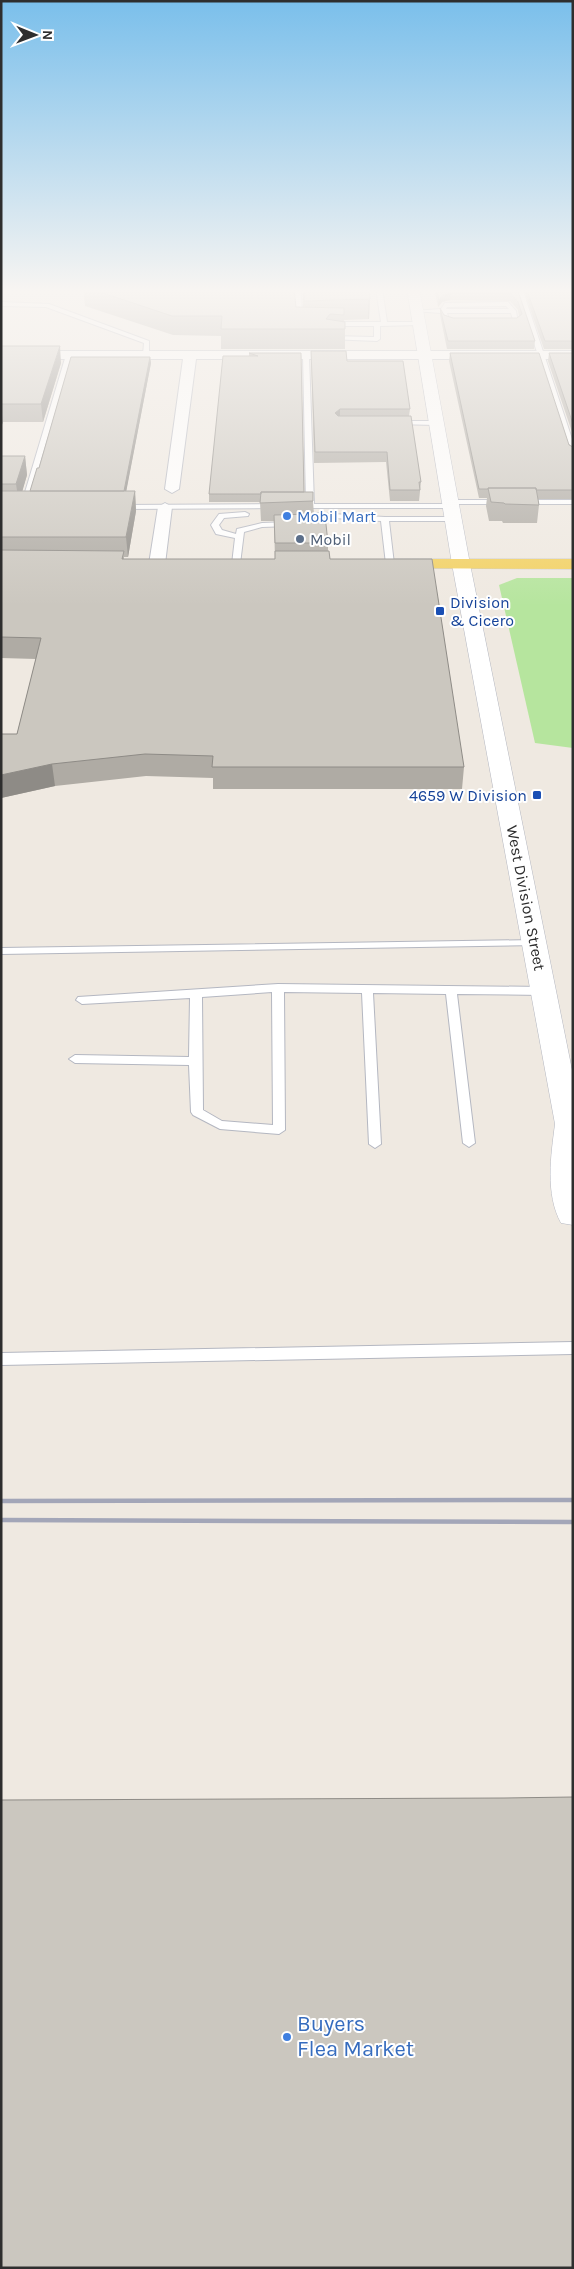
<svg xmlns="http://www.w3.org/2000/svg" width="574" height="2269" font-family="Karla,sans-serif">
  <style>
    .green { fill: #b6e59e }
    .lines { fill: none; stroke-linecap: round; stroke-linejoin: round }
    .lane-casing { stroke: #b4b7c1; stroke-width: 2 }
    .street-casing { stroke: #b4b7c1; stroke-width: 2 }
    .secondary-casing { stroke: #b4b7c1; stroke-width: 1 }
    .primary-casing { stroke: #c9c9c9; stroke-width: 1 }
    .lane { fill: #fff; fill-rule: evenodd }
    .street { fill: #fff; fill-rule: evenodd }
    .secondary { fill: #fff; fill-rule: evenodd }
    .primary { fill: #f2d163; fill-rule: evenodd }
    .rail { stroke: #a3a6b8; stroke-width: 4.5 }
    .wall { fill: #afaba4 }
    .shaded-wall { fill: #8e8b86 }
    .building { fill: #cbc7bf; stroke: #8e8b86 }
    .shop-dot { fill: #3f7fe0; stroke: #fff; stroke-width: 2 }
    .service-dot { fill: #5c6f8a; stroke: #fff; stroke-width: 2 }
    .transit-dot { fill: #1a4fb4; stroke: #fff; stroke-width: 2 }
    .labels { text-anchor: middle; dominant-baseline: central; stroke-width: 4; stroke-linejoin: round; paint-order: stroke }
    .far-shop-label { font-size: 16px; fill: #366cbe; stroke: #fff; text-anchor: start }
    .far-service-label { font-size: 16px; fill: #4e5e75; stroke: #fff; text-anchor: start }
    .far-transit-label { font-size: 16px; fill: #164399; stroke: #fff; text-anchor: start }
    .far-street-label { font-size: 16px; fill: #2e2e2e; stroke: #fff }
    .near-shop-label { font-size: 22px; fill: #366cbe; stroke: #fff; text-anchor: start }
  </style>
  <rect width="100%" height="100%" fill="#efe9e1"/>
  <path class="green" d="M 517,578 L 573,578 L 573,748 L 535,743 L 499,585 Z"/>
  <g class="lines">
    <g class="lane-casing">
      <path id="lane" d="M 295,288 L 301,288 L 302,323 L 299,325 L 296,323 Z
        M 376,288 L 382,288 L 387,322 L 419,322 L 421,325 L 380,326 L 380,339 L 377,341 L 328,339 L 330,336 L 374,337 L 374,326 L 328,326 L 325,324 L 328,322 L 381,322 Z
        M 516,288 L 522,288 L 573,442 L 573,455 L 570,453 Z
        M 1,302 L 49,304 L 149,341 L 149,355 L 146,357 L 143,355 L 144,343 L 46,307 L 1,306 Z
        M 508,302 L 516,311 L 518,323 L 501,323 L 501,321 L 513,320 L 511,313 L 447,313 L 449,319 L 460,321 L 458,324 L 445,322 L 441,313 L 414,311 L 441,309 L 445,303 ZM 506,306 L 509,309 L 446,309 L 447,307 Z
        M 69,353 L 72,355 L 27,507 L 20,509 L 66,355 Z
        M 306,353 L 309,355 L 314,504 L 448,504 L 446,502 L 450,500 L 506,500 L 506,504 L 453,504 L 455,506 L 451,508 L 293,508 L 293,504 L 306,504 L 303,355 Z
        M 396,421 L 436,421 L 439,423 L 436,425 L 394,424 L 393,423 Z
        M 520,500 L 573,500 L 573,504 L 520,504 Z
        M 279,504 L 280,506 L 276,508 L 121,509 L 117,507 L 121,505 Z
        M 245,512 L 249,514 L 248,516 L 224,518 L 219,525 L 222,530 L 236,534 L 237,529 L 262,523 L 290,522 L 294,524 L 290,526 L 262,527 L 244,532 L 240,564 L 236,566 L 232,564 L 235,538 L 216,534 L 211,525 L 219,514 Z
        M 315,513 L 385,517 L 453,517 L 457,519 L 453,521 L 389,521 L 394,564 L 390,566 L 386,564 L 381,521 L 318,517 L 315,517 Z
        M 534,940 L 538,941 L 539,943 L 538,945 L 1,954 L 1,948 Z
        M 278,984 L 543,987 L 549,991 L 543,995 L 457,994 L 475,1143 L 469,1147 L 463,1143 L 446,994 L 373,993 L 381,1144 L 375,1148 L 369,1144 L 362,993 L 284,992 L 285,1130 L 279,1134 L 220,1129 L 193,1115 L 191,1112 L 189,1065 L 75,1063 L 69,1059 L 75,1055 L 189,1057 L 190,998 L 82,1004 L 76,1000 L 78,997 ZM 272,992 L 273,1125 L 222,1121 L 203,1110 L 202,997 Z
        M 573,1342 L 573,1354 L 1,1365 L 1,1353 Z"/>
    </g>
    <g class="street-casing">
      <path id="street" d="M 1,351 L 573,351 L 573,359 L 196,359 L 179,489 L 172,493 L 165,489 L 183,359 L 1,359 Z
        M 165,503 L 172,507 L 165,564 L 163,567 L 151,567 L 149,564 L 158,507 Z"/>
    </g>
    <g class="secondary-casing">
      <path id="secondary" d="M 407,288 L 419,288 L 470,564 L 573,1075 L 573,1225 L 561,1223 C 545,1194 551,1155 555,1124 L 452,564 Z"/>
    </g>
    <g class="primary-casing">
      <path id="primary" d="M 395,559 L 573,559 L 573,569 L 389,568 L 386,564 L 389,560 Z"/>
    </g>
    <use href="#lane" class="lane"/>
    <use href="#street" class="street"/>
    <use href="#secondary" class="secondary"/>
    <use href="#primary" class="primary"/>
    <path class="rail" d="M 1,1501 L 573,1500
      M 1,1520 L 573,1522"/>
  </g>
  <path class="wall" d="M 83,288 L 294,288 L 296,307 L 303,307 L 303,288 L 369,288 L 370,299 L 369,319 L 344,320 L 345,329 L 345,349 L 221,349 L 221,336 L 173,335 L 85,306 Z
    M 434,288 L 517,288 L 535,341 L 534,349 L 447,349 L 440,315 L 440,308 L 444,315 L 453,318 L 517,318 L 519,316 L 518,310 L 510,301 L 450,300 L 442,302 L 438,307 Z
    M 523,288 L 573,288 L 573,349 L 544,349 Z
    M 1,346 L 61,363 L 43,422 L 3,422 L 1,427 Z
    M 311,351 L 347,361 L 410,409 L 409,416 L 421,482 L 419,501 L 390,501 L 386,462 L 314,463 Z
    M 249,353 L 301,353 L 304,492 L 313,501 L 314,515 L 328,543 L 328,551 L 330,559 L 464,767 L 462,789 L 213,789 L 213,778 L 146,776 L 55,786 L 1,798 L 1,734 L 17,734 L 36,659 L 1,658 L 1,456 L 25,456 L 27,475 L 22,491 L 30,491 L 39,468 L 150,357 L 151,363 L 126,491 L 135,491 L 136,511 L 128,557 L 124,557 L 124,559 L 275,559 L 274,521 L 261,521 L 260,502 L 209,502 L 209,494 L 249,356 Z
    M 450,353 L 573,447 L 573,499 L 538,499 L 539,505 L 537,523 L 503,523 L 502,521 L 489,521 L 486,506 L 487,498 L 479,498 L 449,361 Z
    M 549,353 L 573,353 L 573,435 L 548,361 Z"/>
  <path class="shaded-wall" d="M 451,293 L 450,300 L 442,302 L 438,307 L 439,300 L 443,295 Z
    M 370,299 L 369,319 L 368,319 L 368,300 Z
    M 60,346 L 61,363 L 43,422 L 41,404 Z
    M 150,357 L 151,363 L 124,503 L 123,496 Z
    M 1,408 L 3,422 L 1,427 Z
    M 340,409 L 340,419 L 335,413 Z
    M 25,456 L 27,475 L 19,503 L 16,484 Z
    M 135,491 L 136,511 L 128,557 L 126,537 Z
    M 52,764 L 55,786 L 1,798 L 1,775 Z"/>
  <path class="building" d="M 88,288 L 294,288 L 296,307 L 344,308 L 344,315 L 330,314 L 326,319 L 345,322 L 345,329 L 221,329 L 222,316 L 172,316 Z
    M 304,288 L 369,288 L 370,299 L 304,301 Z
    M 436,288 L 517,288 L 535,341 L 448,341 L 440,308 L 444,315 L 453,318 L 517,318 L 522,314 L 518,302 L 511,294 L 451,293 L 443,295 L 439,300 Z
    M 526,288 L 573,288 L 573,341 L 545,341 Z
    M 1,346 L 60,346 L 41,404 L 1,404 Z
    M 311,351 L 346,351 L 347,361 L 403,361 L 410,409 L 340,409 L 335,413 L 338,416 L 411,416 L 421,482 L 419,482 L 420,490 L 390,490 L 387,452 L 315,452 Z
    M 249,353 L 301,353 L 304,492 L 261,492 L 261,494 L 209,494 L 223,356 L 258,356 Z
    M 450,353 L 539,353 L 569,445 L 573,447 L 573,490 L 536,490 L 536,488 L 488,488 L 488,489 L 479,489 Z
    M 549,353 L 573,353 L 573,424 Z
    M 71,357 L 150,357 L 124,491 L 30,491 L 37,468 L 39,468 Z
    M 1,456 L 25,456 L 16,484 L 1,484 Z
    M 488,488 L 536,488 L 539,505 L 505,504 L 504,503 L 491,502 Z
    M 1,491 L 135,491 L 126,537 L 1,537 Z
    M 261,492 L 313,492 L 313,501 L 260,503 Z
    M 314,514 L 314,515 L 325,515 L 328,543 L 275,543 L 274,515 Z
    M 1,550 L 124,551 L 122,559 L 275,559 L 275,551 L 329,551 L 330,559 L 432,559 L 464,767 L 212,767 L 213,756 L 145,754 L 52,764 L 1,775 L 1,734 L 17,734 L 41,638 L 1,637 Z
    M 573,1797 L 573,2268 L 1,2268 L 1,1800 L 504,1798 Z"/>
  <linearGradient id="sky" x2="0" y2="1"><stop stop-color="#7abfeb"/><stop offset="0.48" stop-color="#f8f5f2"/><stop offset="1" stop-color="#f8f5f2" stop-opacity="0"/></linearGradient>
  <rect width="574" height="606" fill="url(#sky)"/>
  <g class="shop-dot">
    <circle cx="287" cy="516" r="5"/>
    <circle cx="287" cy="2037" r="5"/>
  </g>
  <circle class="service-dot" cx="300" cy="539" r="5"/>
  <g class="transit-dot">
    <rect x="435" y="606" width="10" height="10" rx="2.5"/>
    <rect x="532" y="790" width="10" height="10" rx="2.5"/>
  </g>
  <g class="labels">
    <g class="far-shop-label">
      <text x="297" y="516">Mobil Mart</text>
    </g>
    <g class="far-service-label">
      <text x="310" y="539">Mobil</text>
    </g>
    <g class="far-transit-label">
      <text x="450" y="602">Division<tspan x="450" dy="18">&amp; Cicero</tspan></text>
      <text x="527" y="795" text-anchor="end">4659 W Division</text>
    </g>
    <g class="far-street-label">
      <text transform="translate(526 898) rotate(79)">West Division Street</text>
    </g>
    <g class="near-shop-label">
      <text x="297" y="2024">Buyers<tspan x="297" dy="25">Flea Market</tspan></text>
    </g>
  </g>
  <rect width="574" height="2269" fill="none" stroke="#2e2e2e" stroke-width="5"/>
  <g transform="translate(35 35) rotate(91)" stroke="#ffffff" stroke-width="4" paint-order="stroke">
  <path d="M0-4L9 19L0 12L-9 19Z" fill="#2e2e2e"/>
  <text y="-8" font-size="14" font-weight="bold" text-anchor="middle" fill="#2e2e2e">N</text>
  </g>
</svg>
